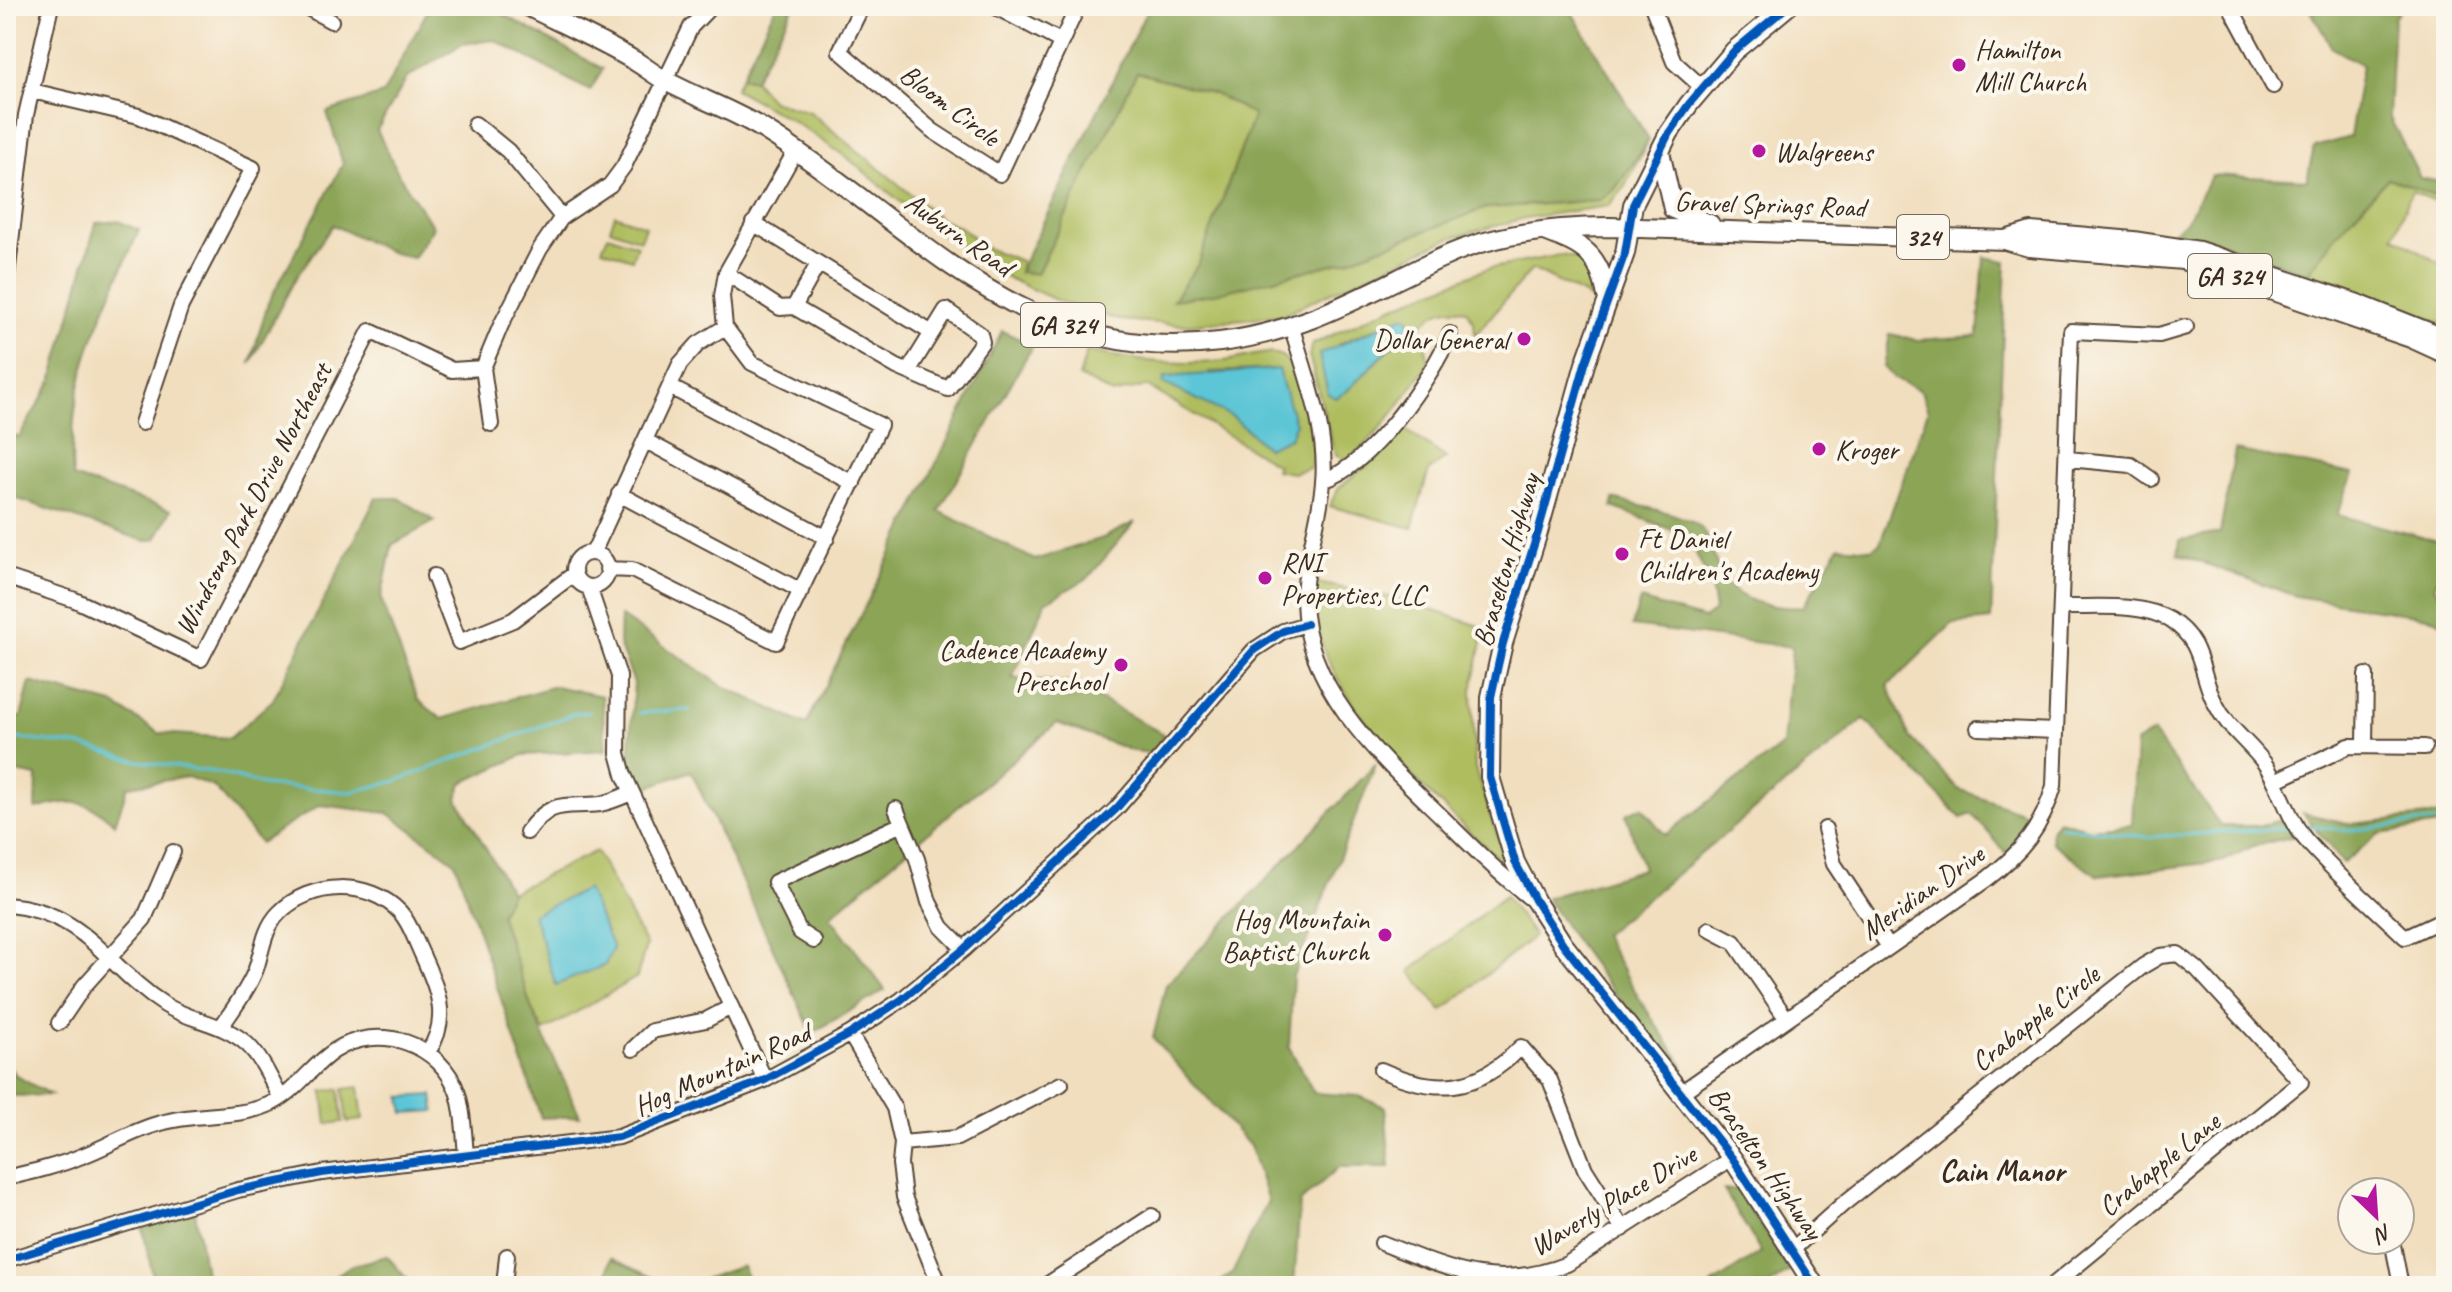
<svg xmlns="http://www.w3.org/2000/svg" width="2452" height="1292" font-family="Caveat,sans-serif">
  <style>
    .green { fill: #afbd5f; stroke: #75743e; stroke-width: 2; fill-rule: evenodd }
    .forest { fill: #8ba456; stroke: #63673a; stroke-width: 2 }
    .water { fill: #5bc5d6; stroke: #4b787a; stroke-width: 2 }
    .lines { fill: none; stroke-linecap: round; stroke-linejoin: round }
    .stream { stroke: #5bc5d6; stroke-width: 3 }
    .minor-casing { stroke: #564536; stroke-width: 18 }
    .major-casing { stroke: #564536; stroke-width: 22 }
    .minor { stroke: #fff; stroke-width: 14 }
    .major { stroke: #fff; stroke-width: 18 }
    .cycleway-casing { stroke: #fbf7ec; stroke-width: 13 }
    .cycleway { stroke: #0057b8; stroke-width: 8 }
    .poi-dot { fill: #b5179e; stroke: #fbf7ec; stroke-width: 3 }
    .labels { text-anchor: middle; dominant-baseline: central; stroke-width: 8; stroke-linejoin: round; paint-order: stroke }
    .shield { fill: #fbf7ec; stroke: #75685c; stroke-width: 2 }
    .shield-label { font-size: 26px; font-weight: bold; fill: #3b2a1e }
    .poi-label { font-size: 28px; fill: #3b2a1e; stroke: #fbf7ec; text-anchor: start }
    .street-label { font-size: 28px; fill: #3b2a1e; stroke: #fbf7ec }
    .neighbourhood-label { font-size: 30px; font-weight: bold; fill: #3b2a1e; stroke: #fbf7ec }
  </style>
  <rect width="100%" height="100%" fill="#fbf7ec"/>
  <filter id="ink" filterUnits="userSpaceOnUse"><feTurbulence type="fractalNoise" baseFrequency=".0125" numOctaves="2"/><feDisplacementMap in="SourceGraphic" scale="16" xChannelSelector="R" yChannelSelector="G"/><feConvolveMatrix kernelMatrix="1 2 1 2 8 2 1 2 1" color-interpolation-filters="sRGB"/></filter>
  <filter id="wash" filterUnits="userSpaceOnUse"><feTurbulence type="fractalNoise" baseFrequency=".006" numOctaves="4" result="noise"/><feDisplacementMap in="SourceGraphic" scale="32" xChannelSelector="R" yChannelSelector="G"/><feGaussianBlur stdDeviation="1.8" result="paint"/><feColorMatrix in="noise" values="0 0 0 0 0 0 0 0 0 0 0 0 0 0 0 0 0 1.4 0 .05"/><feComposite in="paint" operator="in"/></filter>
  <g filter="url(#wash)">
    <rect width="100%" height="100%" fill="#f1debe"/>
    <path class="green" d="M 1136,72 L 1215,94 L 1254,114 L 1199,263 L 1175,300 L 1218,293 L 1348,260 L 1486,208 L 1600,200 L 1615,189 L 1649,140 L 1623,190 L 1608,206 L 1525,218 L 1447,239 L 1282,315 L 1186,325 L 1119,320 L 1058,301 L 1010,279 L 927,224 L 849,159 L 793,121 L 735,89 L 741,77 L 754,80 L 772,101 L 810,112 L 941,219 L 962,228 L 986,248 L 1021,261 L 1019,272 L 1055,236 Z
      M 2388,178 L 2446,199 L 2446,206 L 2412,191 L 2394,236 L 2446,267 L 2446,325 L 2307,274 L 2336,235 Z
      M 615,215 L 645,226 L 640,240 L 610,229 Z
      M 608,235 L 637,245 L 632,259 L 602,249 Z
      M 1561,255 L 1580,259 L 1592,283 L 1590,298 L 1532,269 L 1475,335 L 1474,322 L 1466,310 C 1445,306 1435,311 1421,326 L 1429,362 C 1407,395 1379,438 1346,460 L 1335,455 L 1309,355 L 1313,344 L 1387,309 L 1486,269 ZM 1402,317 L 1410,329 L 1347,391 L 1338,344 Z
      M 1087,351 C 1131,361 1179,366 1223,361 C 1240,360 1269,347 1283,357 C 1302,370 1310,433 1315,456 L 1310,468 L 1293,473 L 1275,470 L 1277,465 L 1147,386 L 1113,394 L 1079,377 ZM 1278,369 L 1267,448 L 1233,417 L 1203,401 L 1209,372 Z
      M 1400,426 L 1446,458 L 1429,470 L 1412,528 L 1329,506 L 1339,488 L 1380,454 Z
      M 1312,582 L 1403,600 L 1485,628 L 1472,690 L 1475,768 L 1508,867 C 1437,802 1303,687 1312,582 Z
      M 596,851 L 646,945 L 637,977 L 544,1031 L 532,1010 L 500,914 L 511,892 ZM 533,914 L 601,923 L 613,948 L 556,985 Z
      M 1505,896 L 1534,936 L 1442,1011 L 1410,971 Z
      M 359,1087 L 363,1120 L 347,1122 L 343,1089 Z
      M 339,1089 L 343,1122 L 327,1124 L 323,1091 Z"/>
    <path class="forest" d="M 430,6 L 488,6 L 603,69 L 590,91 L 495,40 L 462,44 L 407,78 L 377,130 L 399,175 L 433,227 L 413,258 L 390,252 L 333,225 L 297,276 L 250,364 L 268,303 L 343,164 L 327,112 L 383,94 Z
      M 776,6 L 794,6 L 754,80 L 741,77 Z
      M 1149,6 L 1568,6 L 1649,140 L 1615,189 L 1600,200 L 1486,208 L 1348,260 L 1218,293 L 1173,300 L 1199,263 L 1254,115 L 1215,94 L 1137,72 L 1037,274 L 1019,272 Z
      M 2308,6 L 2403,6 L 2394,18 L 2389,116 L 2420,178 L 2446,183 L 2446,199 L 2388,178 L 2336,235 L 2307,274 L 2241,249 L 2174,231 L 2186,221 L 2212,175 L 2307,180 L 2314,147 L 2350,137 L 2362,65 L 2332,48 Z
      M 118,221 L 139,230 C 102,317 66,378 73,477 L 171,510 L 156,539 L 145,541 L 6,495 L 6,434 L 19,437 L 52,381 L 96,223 Z
      M 1984,257 L 2006,261 L 1991,620 L 1952,624 L 1888,686 L 1910,737 L 1958,789 L 2037,818 L 2007,854 L 1972,814 L 1961,818 L 1864,719 L 1603,935 L 1642,1003 L 1683,1065 L 1677,1066 C 1628,1013 1585,958 1546,898 L 1643,869 L 1626,814 L 1642,807 L 1665,835 L 1783,745 L 1792,647 L 1632,626 L 1640,600 L 1704,619 L 1715,611 L 1711,585 L 1688,536 L 1612,507 L 1614,499 C 1634,506 1690,514 1702,529 C 1712,542 1714,561 1721,575 C 1735,603 1776,609 1803,607 L 1839,546 L 1871,549 L 1880,543 L 1928,411 L 1921,391 L 1894,378 L 1884,367 L 1890,334 L 1917,340 L 1978,336 Z
      M 1002,331 L 1033,345 L 939,511 L 1035,560 L 1103,538 L 1135,522 L 1088,578 L 1046,602 L 1012,678 L 1071,683 L 1163,734 L 1155,754 L 1130,750 L 1057,723 L 830,916 L 885,990 L 812,1033 L 691,771 L 640,790 L 629,761 L 634,683 L 619,644 L 620,616 L 721,685 L 806,725 Z
      M 2235,450 L 2353,474 L 2337,515 L 2446,543 L 2446,564 L 2434,587 L 2446,599 L 2446,627 L 2434,618 L 2296,596 L 2178,554 L 2180,540 L 2220,533 Z
      M 376,498 L 398,498 L 435,521 L 392,545 L 381,599 L 418,700 L 442,719 L 555,686 L 602,696 L 606,750 L 523,755 L 462,783 L 457,798 L 511,892 L 500,914 L 532,1010 L 580,1116 L 541,1118 L 455,862 L 388,813 L 320,805 L 260,843 L 214,787 L 188,777 L 128,786 L 115,824 C 87,799 71,798 36,809 L 37,776 L 6,770 L 6,721 L 21,717 L 30,682 L 113,704 L 159,733 L 230,738 L 273,700 Z
      M 2153,733 L 2221,826 L 2257,826 L 2286,819 L 2295,836 L 2253,846 L 2224,861 L 2098,876 L 2052,843 L 2051,830 L 2058,820 L 2091,829 L 2132,825 L 2136,742 Z
      M 1376,764 L 1293,976 L 1289,1047 L 1314,1093 L 1359,1096 L 1385,1107 L 1390,1167 L 1339,1167 L 1300,1202 L 1294,1286 L 1215,1286 L 1233,1272 L 1268,1201 L 1250,1146 L 1153,1038 L 1166,985 Z
      M 2303,813 L 2351,824 L 2446,814 L 2446,824 L 2379,834 L 2343,863 Z
      M 6,1064 L 18,1077 L 51,1095 L 6,1096 Z
      M 1737,1189 L 1790,1271 L 1769,1286 L 1710,1286 L 1761,1252 L 1724,1190 Z
      M 195,1211 L 207,1286 L 155,1286 L 142,1226 Z
      M 387,1256 L 413,1286 L 322,1286 L 350,1266 Z
      M 611,1258 L 671,1286 L 604,1286 Z
      M 742,1266 L 751,1286 L 684,1286 Z"/>
    <path class="water" d="M 1402,317 L 1409,317 L 1410,328 L 1347,391 L 1336,398 L 1328,394 L 1319,354 Z
      M 1278,369 L 1295,424 L 1290,438 L 1267,448 L 1233,417 L 1163,383 L 1165,377 Z
      M 587,889 L 613,948 L 605,965 L 556,985 L 533,914 Z
      M 433,1095 L 435,1111 L 404,1113 L 401,1097 Z"/>
    <g class="lines">
      <path class="stream" d="M 639,713 L 689,710
        M 6,737 L 83,746 L 138,761 L 221,773 L 263,785 L 351,792 L 396,781 L 576,713 L 589,712
        M 2060,826 L 2148,837 L 2290,828
        M 2305,826 L 2350,830 L 2446,820"/>
    </g>
  </g>
  <g filter="url(#ink)">
    <g class="lines">
      <g class="minor-casing">
        <path id="minor" d="M 304,6 L 331,21
          M 862,6 L 840,51 L 933,131 L 1000,174 L 1078,6
          M 994,6 L 1060,41
          M 1652,6 L 1674,62 L 1703,88
          M 2230,6 L 2273,86
          M 32,91 L 139,116 L 253,168 L 181,306 L 142,423
          M 475,124 L 508,151 L 562,217
          M 753,223 L 932,333
          M 726,273 L 780,308 L 794,307 L 897,367 L 948,389 L 982,342 L 980,334 L 946,310 L 909,370
          M 6,284 L 26,115 L 51,6
          M 794,307 L 818,264
          M 1292,328 C 1306,377 1328,430 1323,482 C 1320,522 1304,561 1304,601 C 1306,691 1382,759 1441,816 C 1471,846 1501,876 1535,902
          M 670,387 L 853,483
          M 491,424 L 483,368 L 501,325 L 540,249 L 562,217 L 610,185 L 624,166 L 691,27 L 711,6
          M 646,441 L 827,538
          M 2068,459 L 2131,465 L 2151,479
          M 1324,480 C 1369,467 1433,377 1450,334
          M 619,494 L 801,591
          M 593,553 L 680,364 L 698,344 L 725,327 L 722,296 L 726,273 L 796,150
          M574 570a17 17 0 1 1 34 0a17 17 0 1 1-34 0Z
          M 607,569 L 632,570 L 776,642 L 880,425 L 752,363 L 725,327
          M 434,576 L 459,642 L 513,620 L 574,574
          M 6,577 L 75,600 L 201,659 L 370,331 L 452,370 L 483,368
          M 589,587 L 619,676 L 618,753 L 624,775 L 765,1080
          M 2062,607 C 2095,608 2140,602 2170,620 C 2205,642 2199,672 2215,703 C 2227,728 2249,742 2265,764 C 2281,787 2287,817 2305,839 C 2335,874 2372,905 2405,937 L 2446,918
          M 1978,728 L 2056,731
          M 2365,744 L 2366,675
          M 2277,780 L 2349,746 L 2425,747
          M 896,809 L 917,859 L 929,902 L 942,927 L 964,949
          M 1825,829 L 1834,864 L 1889,947
          M 527,832 C 552,798 564,808 600,804 C 611,802 622,797 631,793
          M 6,905 C 87,911 104,966 165,1005 C 192,1022 223,1022 248,1045 C 263,1060 271,1080 281,1098
          M 1709,929 L 1734,942 L 1786,1018
          M 814,941 L 800,932 L 775,882 L 902,824
          M 59,1023 L 84,986 L 144,919 L 173,852
          M 221,1027 C 233,1009 248,990 256,969 C 262,951 264,928 279,913 C 310,881 369,879 400,912 C 410,923 414,937 420,950 C 436,986 452,1017 428,1052
          M 850,1034 L 894,1108 L 902,1143 L 900,1164 L 904,1197 L 940,1286
          M 633,1049 L 652,1031 L 706,1020 L 729,1008
          M 1381,1070 C 1437,1095 1477,1092 1521,1047 L 1550,1080 L 1585,1169 L 1623,1229
          M 1682,1092 L 1987,879 C 2021,853 2042,828 2054,786 L 2071,331 L 2159,335 L 2186,327
          M 902,1143 L 957,1138 L 1061,1084
          M 6,1178 C 32,1172 58,1166 82,1156 C 109,1146 133,1130 161,1123 C 196,1112 234,1119 268,1105 C 296,1093 310,1067 334,1051 C 378,1022 442,1043 458,1094 C 464,1114 464,1135 466,1155
          M 2392,1240 L 2401,1286
          M 1382,1243 C 1450,1270 1496,1292 1567,1264 L 1732,1158
          M 1793,1249 L 1842,1205 L 2143,966 L 2160,956 L 2178,954 L 2197,969 L 2301,1082 L 2052,1286
          M 6,1260 L 238,1190 L 322,1173 L 619,1137 L 765,1080 L 850,1034 L 901,1000 L 964,949 L 1116,809 L 1254,650 L 1283,631 L 1306,624
          M 504,1286 L 507,1256
          M 1045,1286 L 1152,1216"/>
      </g>
      <g class="major-casing">
        <path id="major" d="M 527,6 C 563,24 601,41 635,61 C 645,67 655,75 666,81 C 699,99 736,111 768,132 C 917,226 1022,367 1220,342 C 1306,331 1363,295 1439,259 C 1491,234 1553,227 1610,227 L 2005,240 L 2029,247 L 2183,260 L 2411,338 L 2446,354
          M 1788,6 L 1734,51 L 1689,104 L 1669,133 L 1633,205 L 1625,253 L 1585,364 L 1538,532 L 1503,643 L 1491,697 L 1490,777 L 1515,862 L 1536,902 L 1563,944 L 1732,1158 L 1815,1286
          M 1660,152 L 1673,209 L 1710,224
          M 1545,231 C 1584,246 1599,253 1607,296
          M 2005,240 L 2031,232 L 2133,241 L 2199,251 L 2358,304 L 2446,339"/>
      </g>
      <use href="#minor" class="minor"/>
      <use href="#major" class="major"/>
      <g class="cycleway-casing">
        <path id="cycleway" d="M 1788,6 L 1734,51 L 1689,104 L 1669,133 L 1633,205 L 1625,253 L 1585,364 L 1538,532 L 1503,643 L 1491,697 L 1490,777 L 1515,862 L 1536,902 L 1563,944 L 1732,1158 L 1815,1286
          M 6,1260 L 238,1190 L 322,1173 L 619,1137 L 765,1080 L 850,1034 L 901,1000 L 964,949 L 1116,809 L 1254,650 L 1283,631 L 1306,624"/>
      </g>
      <use href="#cycleway" class="cycleway"/>
    </g>
  </g>
  <g class="poi-dot">
    <circle cx="1959" cy="65" r="8"/>
    <circle cx="1759" cy="151" r="8"/>
    <circle cx="1524" cy="339" r="8"/>
    <circle cx="1819" cy="449" r="8"/>
    <circle cx="1622" cy="554" r="8"/>
    <circle cx="1265" cy="578" r="8"/>
    <circle cx="1121" cy="665" r="8"/>
    <circle cx="1385" cy="935" r="8"/>
  </g>
  <g class="labels">
    <g class="shield">
      <rect x="1897" y="215" width="52" height="44" rx="6"/>
      <rect x="2188" y="254" width="84" height="44" rx="6"/>
      <rect x="1021" y="303" width="84" height="44" rx="6"/>
    </g>
    <g class="shield-label">
      <text x="1923" y="237">324</text>
      <text x="2230" y="276">GA 324</text>
      <text x="1063" y="325">GA 324</text>
    </g>
    <g class="poi-label">
      <text x="1975" y="49">Hamilton<tspan x="1975" dy="32">Mill Church</tspan></text>
      <text x="1775" y="151">Walgreens</text>
      <text x="1508" y="339" text-anchor="end">Dollar General</text>
      <text x="1835" y="449">Kroger</text>
      <text x="1638" y="538">Ft Daniel<tspan x="1638" dy="32">Children's Academy</tspan></text>
      <text x="1281" y="562">RNI<tspan x="1281" dy="32">Properties, LLC</tspan></text>
      <text x="1105" y="649" text-anchor="end">Cadence Academy<tspan x="1105" dy="32">Preschool</tspan></text>
      <text x="1369" y="919" text-anchor="end">Hog Mountain<tspan x="1369" dy="32">Baptist Church</tspan></text>
    </g>
    <g class="street-label">
      <text transform="translate(950 105) rotate(37)">Bloom Circle</text>
      <text transform="translate(1770 204) rotate(2)">Gravel Springs Road</text>
      <text transform="translate(959 234) rotate(35)">Auburn Road</text>
      <text transform="translate(253 499) rotate(-62)">Windsong Park Drive Northeast</text>
      <text transform="translate(1506 560) rotate(-74)">Braselton Highway</text>
      <text transform="translate(1922 892) rotate(-35)">Meridian Drive</text>
      <text transform="translate(2035 1018) rotate(-38)">Crabapple Circle</text>
      <text transform="translate(722 1069) rotate(-24)">Hog Mountain Road</text>
      <text transform="translate(1766 1163) rotate(55)">Braselton Highway</text>
      <text transform="translate(2159 1164) rotate(-39)">Crabapple Lane</text>
      <text transform="translate(1613 1200) rotate(-31)">Waverly Place Drive</text>
    </g>
    <g class="neighbourhood-label">
      <text x="2002" y="1171">Cain Manor</text>
    </g>
  </g>
  <rect width="2452" height="1292" fill="none" stroke="#fbf7ec" stroke-width="32"/>
  <g transform="translate(2376 1216) rotate(155)"><circle r="38" fill="#fbf7ec" stroke="#aea59a" stroke-width="2"/>
  <path d="M0-6L14 30L0 20L-14 30Z" fill="#b5179e"/>
  <text y="-12" font-size="22" font-weight="bold" text-anchor="middle" fill="#3b2a1e">N</text>
  </g>
</svg>
